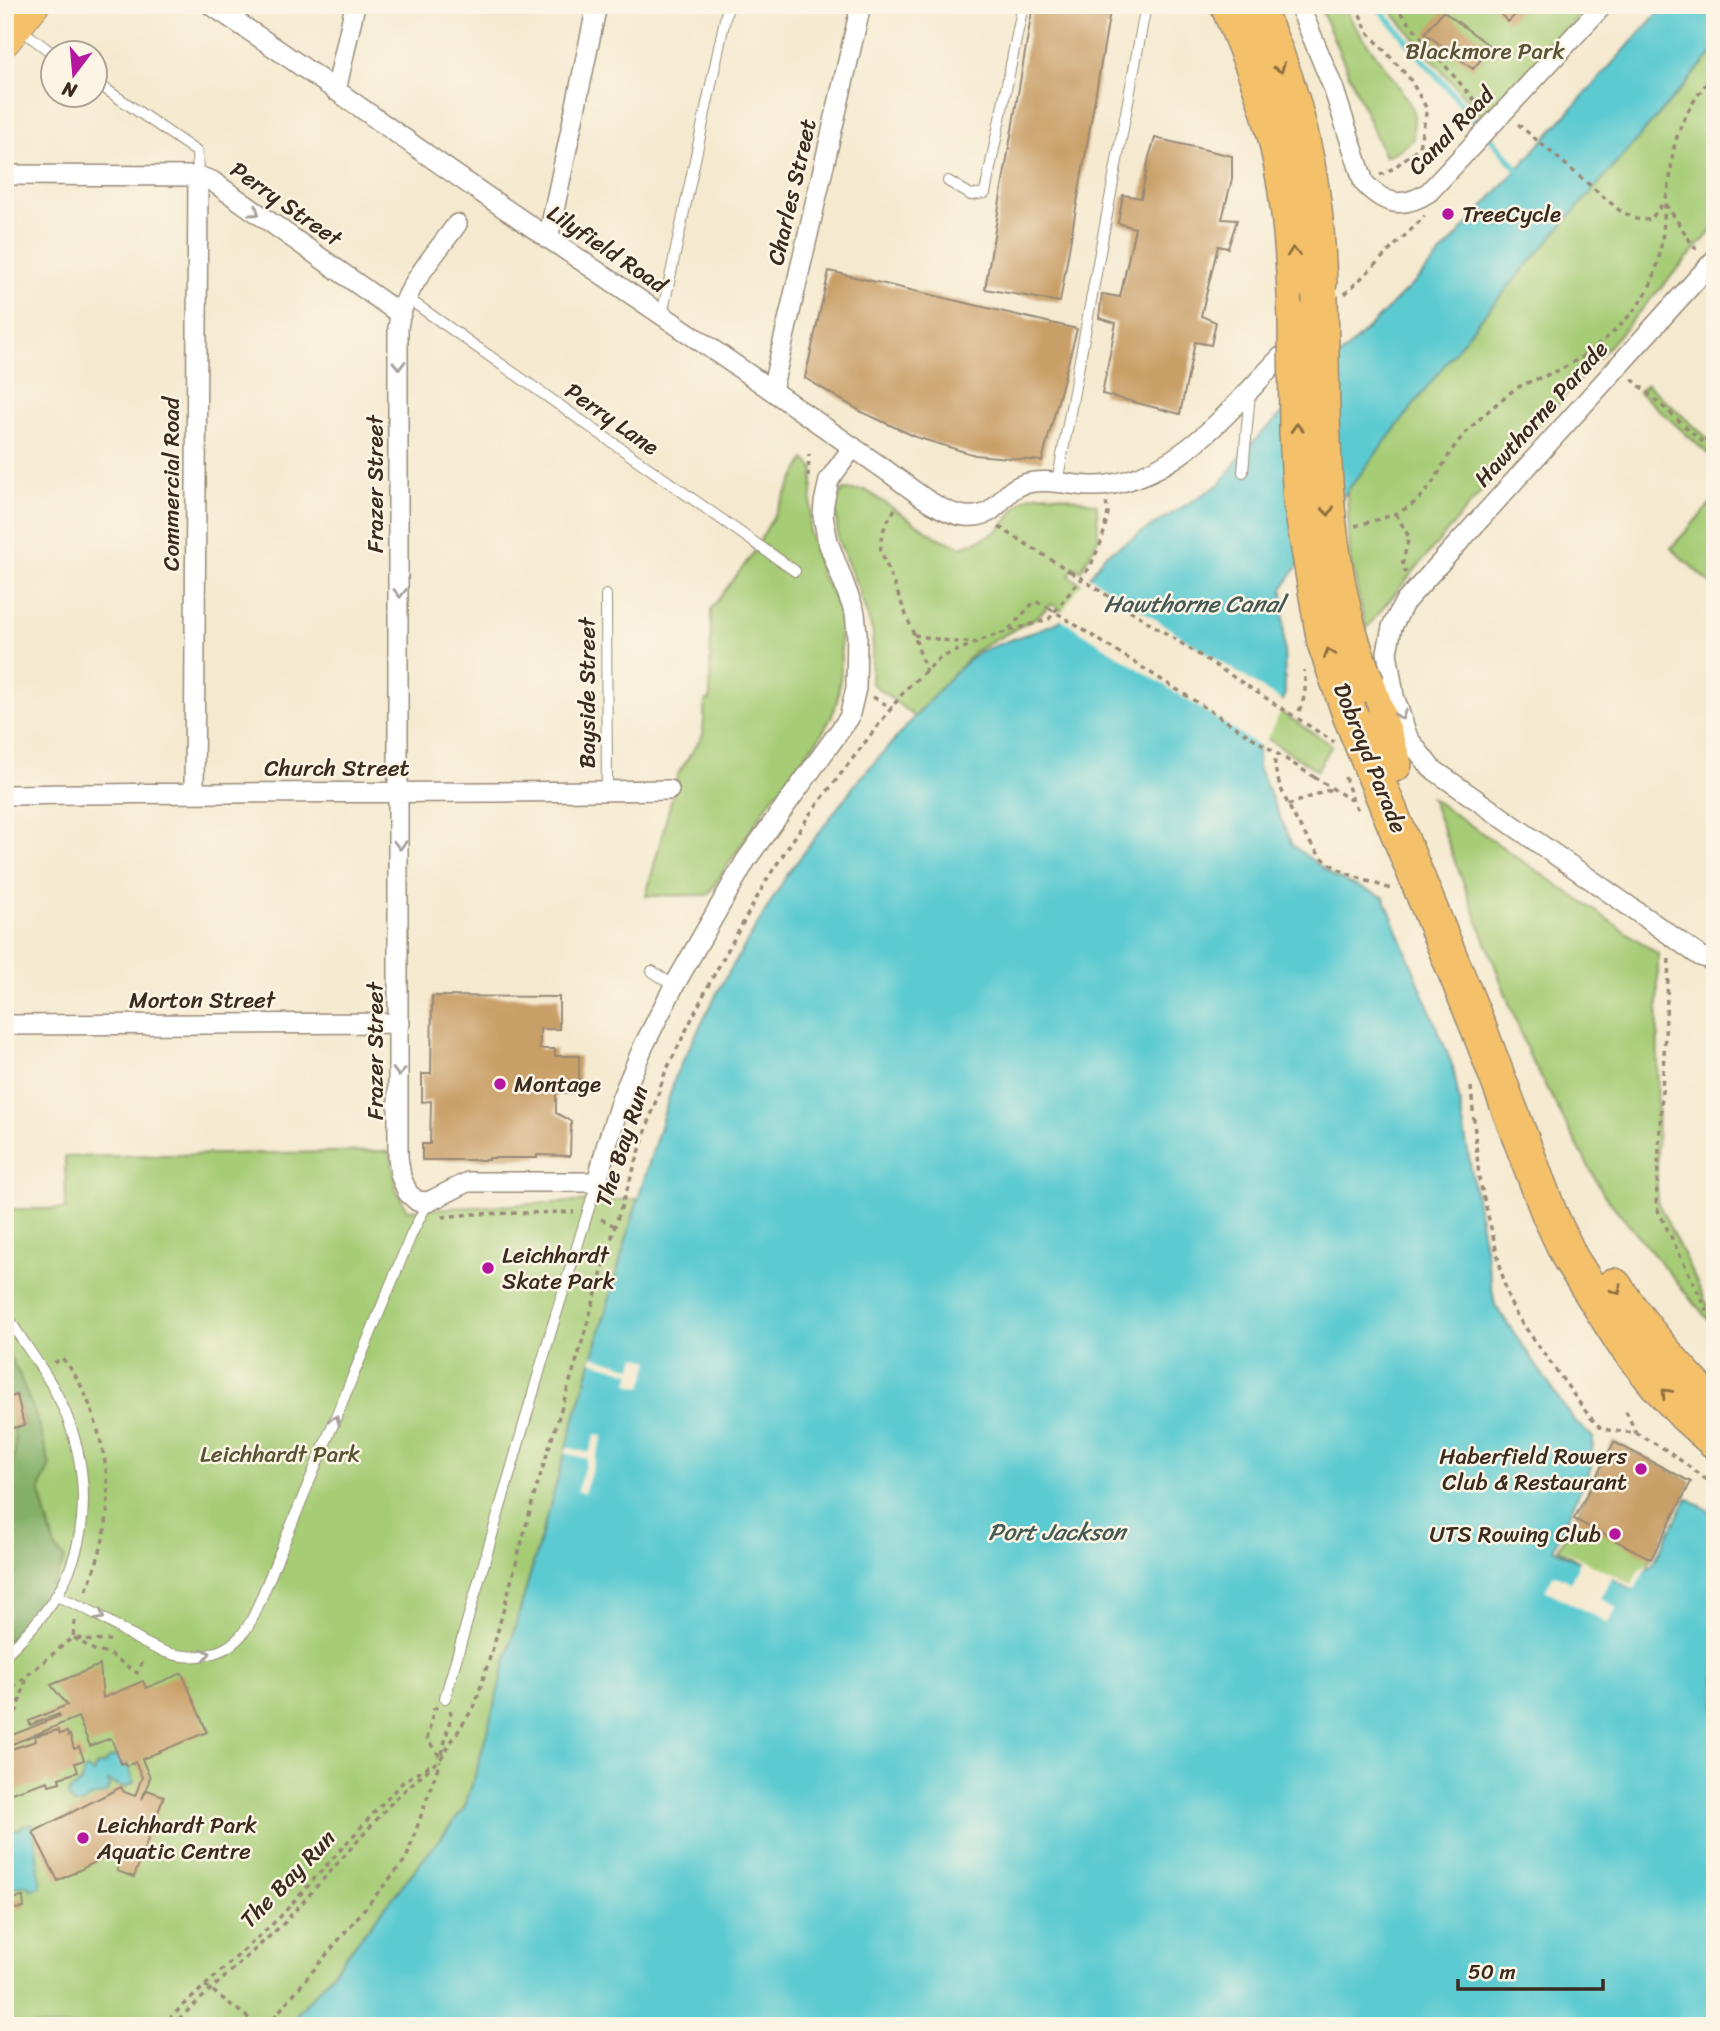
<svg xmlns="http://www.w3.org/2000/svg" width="1720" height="2031" font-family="Sriracha,sans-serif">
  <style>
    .green { fill: #a6cc76; stroke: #707b4a; stroke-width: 2 }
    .forest { fill: #84b067; stroke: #606d42; stroke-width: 2 }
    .water { fill: #5ccad1; stroke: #4c7a78; stroke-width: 2 }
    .pier { fill: #f5ead0 }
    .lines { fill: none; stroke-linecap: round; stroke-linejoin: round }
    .stream { stroke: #5ccad1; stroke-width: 6 }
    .building { fill: #c99f67 }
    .lane-casing { stroke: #988a77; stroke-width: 12 }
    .street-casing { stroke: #988a77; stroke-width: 22 }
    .primary-casing { stroke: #988a77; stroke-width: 32 }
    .highway-casing { stroke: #988a77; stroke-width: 38 }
    .path { stroke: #988a77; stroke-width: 3.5; stroke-dasharray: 5 5; stroke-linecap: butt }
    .lane { stroke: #fff; stroke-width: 10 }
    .street { stroke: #fff; stroke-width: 19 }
    .primary { stroke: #f4c16a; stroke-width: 30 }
    .highway { stroke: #f4c16a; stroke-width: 35 }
    .highway-bridge-casing { stroke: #988a77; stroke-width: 38; stroke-linecap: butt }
    .path-bridge { stroke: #988a77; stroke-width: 3.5; stroke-dasharray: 5 5; stroke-linecap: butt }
    .highway-bridge { stroke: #f4c16a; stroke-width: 35 }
    .oneway { stroke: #8e6e40 }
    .oneway2 { stroke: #a79f9a }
    .poi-dot { fill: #b5179e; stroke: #fcf5e5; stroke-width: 2.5 }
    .labels { text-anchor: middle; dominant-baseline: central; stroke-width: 5; stroke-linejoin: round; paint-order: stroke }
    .park-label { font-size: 23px; fill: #565234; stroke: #fcf5e5 }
    .street-label { font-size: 23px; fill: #3b2a1e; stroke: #fcf5e5 }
    .poi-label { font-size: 23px; fill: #3b2a1e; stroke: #fcf5e5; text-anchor: start }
    .water-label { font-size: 24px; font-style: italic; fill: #455a54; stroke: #fcf5e5 }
  </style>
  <rect width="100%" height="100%" fill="#fcf5e5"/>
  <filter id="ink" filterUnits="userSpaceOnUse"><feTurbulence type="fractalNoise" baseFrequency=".0143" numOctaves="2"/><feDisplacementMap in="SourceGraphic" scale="14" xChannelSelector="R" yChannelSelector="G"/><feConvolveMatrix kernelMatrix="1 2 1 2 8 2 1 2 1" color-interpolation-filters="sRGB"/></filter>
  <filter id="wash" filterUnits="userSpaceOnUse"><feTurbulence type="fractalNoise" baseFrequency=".00686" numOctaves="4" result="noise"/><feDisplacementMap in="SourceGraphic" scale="28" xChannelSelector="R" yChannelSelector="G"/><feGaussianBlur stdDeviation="1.57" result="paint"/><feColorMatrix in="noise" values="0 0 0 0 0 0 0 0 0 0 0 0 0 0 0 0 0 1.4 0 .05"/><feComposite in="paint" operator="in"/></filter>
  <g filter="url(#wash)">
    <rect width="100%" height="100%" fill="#f5ead0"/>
    <path class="green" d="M 1341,5 L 1344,5 L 1354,25 L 1396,82 L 1414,111 L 1413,140 L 1401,149 L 1385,157 L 1322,12 Z
      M 1386,5 L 1588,5 L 1484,120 Z
      M 1715,50 L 1715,227 C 1597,360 1478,491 1366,629 L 1350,557 L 1347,491 L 1477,323 Z
      M 1647,384 L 1715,445 L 1715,460 L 1639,392 Z
      M 805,459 L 814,468 L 809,532 L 821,575 L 834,597 L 840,622 L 841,673 L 837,701 L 831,718 L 819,738 L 770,801 L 708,895 L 646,896 L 678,774 L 703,735 L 705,701 L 710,700 L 711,609 L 752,555 Z
      M 844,490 L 865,490 L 937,537 L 961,547 C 973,542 986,539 997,531 C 1009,522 1017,500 1031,496 C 1052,490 1077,500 1097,504 L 1098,539 L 1081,571 L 1074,567 L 1069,576 L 1332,745 L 1317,770 L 1052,604 L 1037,617 L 975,651 L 915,717 L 871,683 L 873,633 L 858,588 L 838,540 L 835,501 Z
      M 1715,499 L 1715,588 L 1671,548 Z
      M 1431,798 L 1658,954 L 1657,1201 L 1715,1320 L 1715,1328 L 1604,1195 L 1529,1055 Z
      M 385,1151 L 391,1154 L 396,1189 L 407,1210 L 638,1199 L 512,1638 L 477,1770 L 464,1809 L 320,1988 L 286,2026 L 5,2026 L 5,1209 L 66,1209 L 65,1157 Z
      M 1614,1442 L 1691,1482 L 1635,1589 L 1612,1578 L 1601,1599 L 1570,1582 L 1580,1561 L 1558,1549 Z"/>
    <path class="forest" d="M 5,1348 L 19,1374 L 38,1422 L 50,1466 L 42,1483 L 40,1492 L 55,1548 L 65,1559 C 52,1594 30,1618 5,1644 L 5,1485 C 14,1461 18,1453 13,1428 L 24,1425 L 17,1395 L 6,1398 L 5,1396 Z"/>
    <path class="water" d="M 1665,5 L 1715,5 L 1715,50 L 1477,323 L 1347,491 L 1283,588 L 1285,696 L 1258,748 L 1258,767 L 1292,845 L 1335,877 L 1384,897 L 1453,1067 L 1495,1305 L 1575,1422 L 1593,1437 L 1591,1467 L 1553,1549 L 1633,1589 L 1642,1573 L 1653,1564 L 1687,1498 L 1715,1514 L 1715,2026 L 286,2026 L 320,1988 L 464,1809 L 477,1770 L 512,1638 L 638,1199 L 676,1074 L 720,987 L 787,875 L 857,782 L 954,673 L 978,652 L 1059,622 L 1104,556 L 1221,483 L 1245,450 L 1421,276 Z
      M 116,1756 C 131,1761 129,1773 134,1783 L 123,1788 L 108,1781 L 109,1787 L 106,1793 L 89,1798 L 82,1804 L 73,1804 L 68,1796 L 70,1791 L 81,1783 L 84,1770 L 88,1769 L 93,1774 L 96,1766 L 104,1764 L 108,1759 Z
      M 33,1824 L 41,1887 L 30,1889 L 29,1885 L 5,1888 L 5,1831 L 22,1829 L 22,1826 Z"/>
    <path class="pier" d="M 1087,575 L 1285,703 L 1262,748 L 1058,617 Z
      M 593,1356 L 633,1368 L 636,1356 L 650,1361 L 642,1387 L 628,1384 L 631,1373 L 591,1361 Z
      M 595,1434 L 603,1436 L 584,1493 L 577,1491 L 587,1459 L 565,1453 L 567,1447 L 589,1453 Z
      M 1559,1548 L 1632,1584 L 1639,1570 L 1649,1563 L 1635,1589 L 1612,1578 L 1601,1599 L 1617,1607 L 1608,1623 L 1545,1590 L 1554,1574 L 1570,1582 L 1580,1561 Z"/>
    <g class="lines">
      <path class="stream" d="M 1376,5 L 1521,173"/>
    </g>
    <g id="blocks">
      <path class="building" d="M 1033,5 L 1111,5 L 1060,302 L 985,289 Z
        M 1492,5 L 1525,5 L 1508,22 Z
        M 1443,11 L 1491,47 L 1473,69 L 1425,33 Z
        M 1155,138 L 1232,156 L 1232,179 L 1222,219 L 1237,220 L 1228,248 L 1218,246 L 1201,316 L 1216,322 L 1211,345 L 1195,342 L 1180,414 L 1102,394 L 1116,323 L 1099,318 L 1102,294 L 1120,297 L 1135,228 L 1118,223 L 1123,195 L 1141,198 L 1149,157 Z
        M 829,271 L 1077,329 L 1042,461 L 975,455 L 916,437 L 862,412 L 805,378 Z
        M 432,996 L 559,997 L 559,1029 L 540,1029 L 540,1049 L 555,1049 L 555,1056 L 579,1056 L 579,1093 L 556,1093 L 556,1113 L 571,1121 L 570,1156 L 537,1155 L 537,1158 L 489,1158 L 489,1160 L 422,1160 L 422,1144 L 430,1144 L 431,1101 L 422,1102 L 422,1074 L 431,1074 Z
        M 17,1395 L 24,1425 L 13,1428 L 6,1398 Z
        M 1614,1442 L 1691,1482 L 1651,1559 L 1574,1519 Z
        M 100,1665 L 103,1698 L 143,1681 L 146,1688 L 182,1673 L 207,1732 L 142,1759 L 150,1778 L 142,1799 L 147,1790 L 164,1796 L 134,1877 L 117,1871 L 122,1858 L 111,1854 L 58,1881 L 33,1832 L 121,1787 L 124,1792 L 135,1796 L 142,1777 L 135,1762 L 126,1766 L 124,1762 L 121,1764 L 111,1738 L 90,1746 L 78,1717 L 5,1747 L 5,1738 L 60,1716 L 59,1714 L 30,1725 L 29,1721 L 67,1705 L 51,1685 Z
        M 58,1730 L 60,1734 L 67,1732 L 68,1736 L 70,1735 L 74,1749 L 79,1747 L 84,1760 L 75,1763 L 78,1772 L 59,1778 L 60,1782 L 49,1785 L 48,1781 L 5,1795 L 5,1751 L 36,1741 L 35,1736 Z
        M 10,1896 L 11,1899 L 23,1897 L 24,1908 L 12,1909 L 11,1903 L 5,1903 L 5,1897 Z"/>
    </g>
  </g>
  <g filter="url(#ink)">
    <use href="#blocks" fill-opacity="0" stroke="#988a77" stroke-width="2"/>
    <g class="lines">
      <g class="lane-casing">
        <path id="lane" d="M 19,28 L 52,53
          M 94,81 L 197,152 L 198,176
          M 948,181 L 971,195 L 985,193 L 1023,5
          M 407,298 L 795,571
          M 662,315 L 728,5
          M 1243,472 L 1250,392
          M 1057,483 L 1146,5
          M 606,595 L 607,791
          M 652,971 L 674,986
          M 5,1312 C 20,1339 39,1362 54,1389 C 86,1448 95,1522 63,1584 C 49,1611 27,1634 5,1655
          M 56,1596 C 69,1601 83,1607 96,1614 C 134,1636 173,1670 219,1651 C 237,1644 247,1630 255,1613 L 412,1233 L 428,1202
          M 445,1698 L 551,1331 L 597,1182"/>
      </g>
      <g class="street-casing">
        <path id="street" d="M 211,5 C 303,65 392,131 482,193 C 578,259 675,323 771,390 C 810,417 848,444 887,471 C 908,486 940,514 965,516 C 1001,519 998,492 1024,484 C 1051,476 1081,490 1108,485 C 1183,473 1231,408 1281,357
          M 1299,5 L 1333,87 L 1364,183 C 1385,205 1403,209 1429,192 L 1603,5
          M 336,91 L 355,5
          M 5,175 L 198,176 L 212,181 L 400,314
          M 457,224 C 435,255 402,289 398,328 L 398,1157 L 401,1177 L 408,1193 L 417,1201 L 428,1202 L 468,1182 L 597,1182 L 606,1147 L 622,1097 L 644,1045 L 674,986 L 746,860 L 849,718 L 856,688 L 857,633 L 855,613 L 828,542 L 823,516 L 824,503 L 829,480 L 853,447
          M 548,239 L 597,5
          M 1715,259 L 1404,603 L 1392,627 L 1387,652 L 1394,696 L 1408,738 L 1431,768 L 1666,932 L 1700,956 L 1715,961
          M 772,390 L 861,5
          M 194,792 L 198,176
          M 5,795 C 227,791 448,794 669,790
          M 5,1025 L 400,1023"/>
      </g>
      <g class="primary-casing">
        <path id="primary" d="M 5,41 L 34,5"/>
      </g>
      <g class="highway-casing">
        <path id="highway" d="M 1228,5 C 1244,42 1259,78 1270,116 C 1289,182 1294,252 1296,320
          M 1255,5 C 1287,71 1307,146 1315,218 C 1317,239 1318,261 1319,283
          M 1367,684 L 1394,764
          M 1351,717 L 1479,1029 L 1549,1213 L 1570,1258 L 1624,1343 L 1658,1385 L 1686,1415 L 1715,1441
          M 1614,1286 C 1643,1330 1677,1370 1715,1407"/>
      </g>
      <path class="path" d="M 1356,5 L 1367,31 L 1410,79 L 1427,109 L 1419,147 L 1394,168 L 1380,175
        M 1394,5 L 1481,108
        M 1518,124 L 1619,210 L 1636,219 L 1650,220 L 1664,202
        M 1666,204 L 1694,247 L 1700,251
        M 1345,294 L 1425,216
        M 1632,379 L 1715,453
        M 808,477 L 809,454
        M 895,509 C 886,523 879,535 881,551 L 914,635 L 926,672
        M 1396,514 L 1409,537 L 1402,565 L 1406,573
        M 1355,526 C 1375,520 1397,516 1414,503 C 1433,488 1441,467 1454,447 C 1466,430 1494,405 1511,392 C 1526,381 1543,378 1559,370 C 1593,353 1639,315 1653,279 C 1662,253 1663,232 1665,206 C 1665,199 1668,192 1669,185 C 1671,174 1671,164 1673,153 C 1678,124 1695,95 1715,74
        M 999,527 L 1071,572
        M 1009,629 L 1035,601 L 1049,608
        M 914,635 L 955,642 L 975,642
        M 873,697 L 892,708
        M 1299,711 C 1306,697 1306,685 1304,670
        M 1275,760 C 1272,782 1308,847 1326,861 C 1344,875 1369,881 1391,889
        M 1314,777 L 1351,800
        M 1345,777 L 1353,801 L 1359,812
        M 1288,805 L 1331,789
        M 1669,959 L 1656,1206 L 1715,1327
        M 1471,1087 L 1479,1178 L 1505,1286 L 1510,1302 L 1517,1316 L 1589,1416 L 1600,1427 L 1608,1430 L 1636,1433 L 1668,1451 L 1715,1486
        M 442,1217 L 472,1214 L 574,1212
        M 601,1219 L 615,1226
        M 54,1363 L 62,1358 C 79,1377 89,1400 96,1424 C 115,1488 111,1530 86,1591
        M 1626,1411 L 1636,1433
        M 75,1621 L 73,1637 L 93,1641 L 110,1640
        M 5,1694 L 73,1637 L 94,1650 L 111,1655 L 137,1673 L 144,1659
        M 437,1707 L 434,1709 L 427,1739 L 441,1758
        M 5,1730 L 17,1710 L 26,1680
        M 442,1754 L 451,1715 L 450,1710
        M 205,1985 L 259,2026
        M 161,2026 L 279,1918 L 390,1795 L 404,1781 L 433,1763
        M 171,2026 L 284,1923 L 395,1799 L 441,1758 L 475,1705 L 495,1641 L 536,1489 L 578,1356 L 615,1226 L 665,1073 L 710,982 L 769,876 L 810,814 L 906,689 L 940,658 L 989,637 L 1049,619 L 1090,567 L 1102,540 L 1108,513 L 1106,502
        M 267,2026 L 406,1859 L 440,1761"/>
      <use href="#lane" class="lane"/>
      <use href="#street" class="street"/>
      <use href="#primary" class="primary"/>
      <use href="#highway" class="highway"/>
      <g class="highway-bridge-casing">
        <path id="highway-bridge" d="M 1320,296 C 1323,426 1317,562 1367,684
          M 1296,320 L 1297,432 L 1301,502 L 1325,643 L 1351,717"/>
      </g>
      <path class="path-bridge" d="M 1071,572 L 1334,742
        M 1049,608 L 1314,777"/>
      <use href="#highway-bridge" class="highway-bridge"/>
    </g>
    <defs><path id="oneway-chevron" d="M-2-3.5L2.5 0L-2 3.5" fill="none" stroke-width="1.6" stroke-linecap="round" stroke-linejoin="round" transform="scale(1.75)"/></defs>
    <g class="oneway">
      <use href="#oneway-chevron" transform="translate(1280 68) rotate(69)"/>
      <use href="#oneway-chevron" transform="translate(1293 252) rotate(-96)"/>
      <use href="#oneway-chevron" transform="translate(1297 428) rotate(-91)"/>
      <use href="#oneway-chevron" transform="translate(1328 511) rotate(83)"/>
      <use href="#oneway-chevron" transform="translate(1329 653) rotate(-109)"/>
      <use href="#oneway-chevron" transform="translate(1617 1290) rotate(57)"/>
      <use href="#oneway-chevron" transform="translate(1666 1393) rotate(-133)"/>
    </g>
    <g class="oneway2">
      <use href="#oneway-chevron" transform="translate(255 212) rotate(35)"/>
      <use href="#oneway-chevron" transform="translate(399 365) rotate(89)"/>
      <use href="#oneway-chevron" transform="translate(400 593) rotate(90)"/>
      <use href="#oneway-chevron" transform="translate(1401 715) rotate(71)"/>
      <use href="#oneway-chevron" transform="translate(400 845) rotate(90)"/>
      <use href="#oneway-chevron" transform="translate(399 1072) rotate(91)"/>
      <use href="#oneway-chevron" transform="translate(335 1420) rotate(-68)"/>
      <use href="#oneway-chevron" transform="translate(100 1616) rotate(30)"/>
      <use href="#oneway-chevron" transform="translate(206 1654) rotate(-12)"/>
    </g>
  </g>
  <g class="poi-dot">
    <circle cx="1448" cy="214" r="7"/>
    <circle cx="500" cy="1084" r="7"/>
    <circle cx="488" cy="1268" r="7"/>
    <circle cx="1641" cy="1469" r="7"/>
    <circle cx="1615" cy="1534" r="7"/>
    <circle cx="83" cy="1838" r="7"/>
  </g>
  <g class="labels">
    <g class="park-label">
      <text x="1485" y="51">Blackmore Park</text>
      <text x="280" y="1454">Leichhardt Park</text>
    </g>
    <g class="street-label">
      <text transform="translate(1451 131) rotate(-46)">Canal Road</text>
      <text transform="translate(792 192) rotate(-77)">Charles Street</text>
      <text transform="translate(286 204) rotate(35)">Perry Street</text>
      <text transform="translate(607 249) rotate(34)">Lilyfield Road</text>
      <text transform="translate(1541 414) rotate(-48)">Hawthorne Parade</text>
      <text transform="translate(612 419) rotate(35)">Perry Lane</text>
      <text transform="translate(171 484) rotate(-90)">Commercial Road</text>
      <text transform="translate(375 484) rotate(-90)">Frazer Street</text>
      <text transform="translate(587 693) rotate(-90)">Bayside Street</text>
      <text transform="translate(1370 758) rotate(68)">Dobroyd Parade</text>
      <text x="337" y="768">Church Street</text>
      <text x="202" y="1000">Morton Street</text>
      <text transform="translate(375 1051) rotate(-90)">Frazer Street</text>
      <text transform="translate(622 1146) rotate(-72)">The Bay Run</text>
      <text transform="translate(288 1879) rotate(-46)">The Bay Run</text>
    </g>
    <g class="poi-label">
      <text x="1462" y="214">TreeCycle</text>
      <text x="514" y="1084">Montage</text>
      <text x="502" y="1255">Leichhardt<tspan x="502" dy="26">Skate Park</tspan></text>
      <text x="1627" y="1456" text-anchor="end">Haberfield Rowers<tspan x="1627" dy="26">Club &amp; Restaurant</tspan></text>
      <text x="1601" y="1534" text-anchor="end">UTS Rowing Club</text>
      <text x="97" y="1825">Leichhardt Park<tspan x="97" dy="26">Aquatic Centre</tspan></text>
    </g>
    <g class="water-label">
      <text x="1194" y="604">Hawthorne Canal</text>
      <text x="1057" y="1532">Port Jackson</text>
    </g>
  </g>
  <rect width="1720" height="2031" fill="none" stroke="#fcf5e5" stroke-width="28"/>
  <g transform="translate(74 74) rotate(196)"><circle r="33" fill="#fcf5e5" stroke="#afa495" stroke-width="2"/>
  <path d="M0-5L12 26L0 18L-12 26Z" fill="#b5179e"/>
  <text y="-10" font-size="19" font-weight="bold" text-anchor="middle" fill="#3b2a1e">N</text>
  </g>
  <path d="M1458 1979v10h145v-10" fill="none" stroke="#3b2a1e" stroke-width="3.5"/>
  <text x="1468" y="1979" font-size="21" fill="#3b2a1e" stroke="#fcf5e5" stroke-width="5" paint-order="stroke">50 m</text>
</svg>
